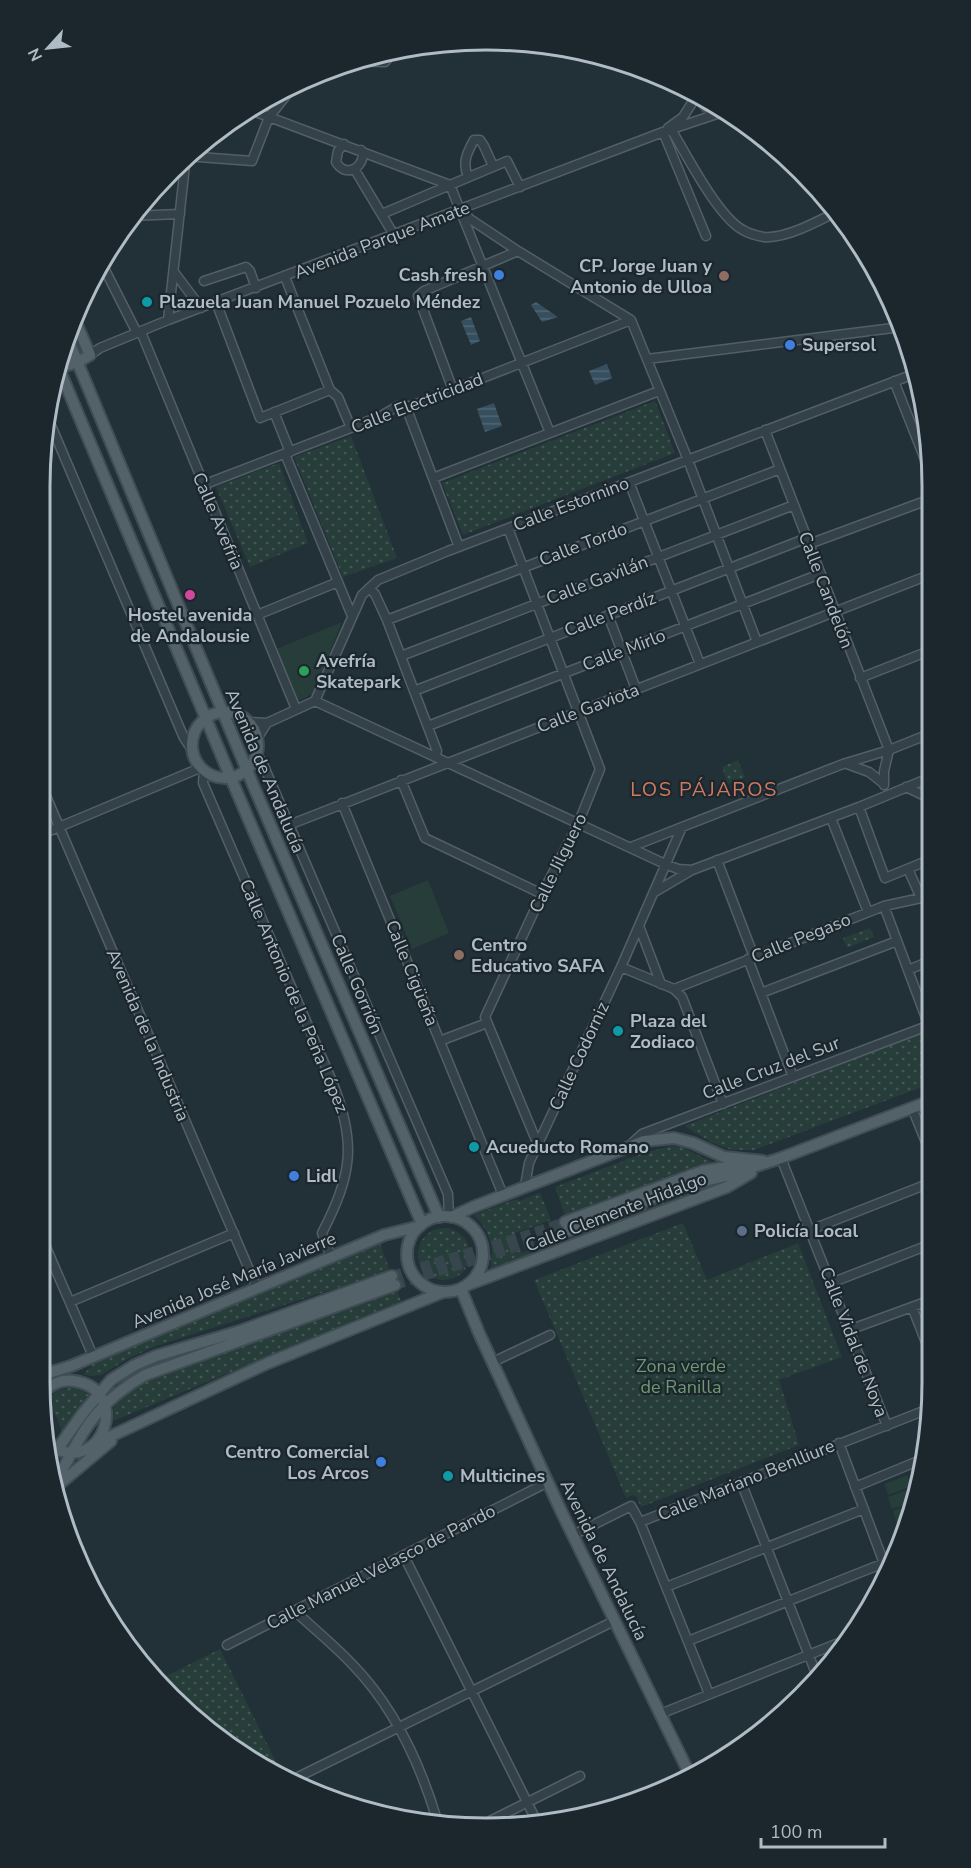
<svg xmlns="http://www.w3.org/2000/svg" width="971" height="1868" font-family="'Nunito Sans',sans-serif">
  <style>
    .grass { fill: url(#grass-dots) }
    .pitch { fill: #263d39 }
    .water { fill: url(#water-rules) }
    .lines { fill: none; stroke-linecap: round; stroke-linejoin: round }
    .major-tunnel { stroke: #37454d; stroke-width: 10; stroke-dasharray: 10 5; stroke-linecap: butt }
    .minor-casing { stroke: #535f66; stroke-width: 11 }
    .major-casing { stroke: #414d55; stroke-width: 14 }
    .minor { stroke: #354148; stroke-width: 8 }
    .major { stroke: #536168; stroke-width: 10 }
    .shop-dot { fill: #3f7fe0; stroke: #1b262d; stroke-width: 2 }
    .education-dot { fill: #8d6e63; stroke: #1b262d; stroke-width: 2 }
    .culture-dot { fill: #0f9aa8; stroke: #1b262d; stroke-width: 2 }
    .hotel-dot { fill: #d1479c; stroke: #1b262d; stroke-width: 2 }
    .leisure-dot { fill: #2e9e5b; stroke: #1b262d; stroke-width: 2 }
    .service-dot { fill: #5c6f8a; stroke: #1b262d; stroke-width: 2 }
    .labels { text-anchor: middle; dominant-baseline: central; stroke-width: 4.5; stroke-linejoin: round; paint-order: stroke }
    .street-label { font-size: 18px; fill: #b0bcc5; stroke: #1b262d }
    .poi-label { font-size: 18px; font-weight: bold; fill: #b0bcc5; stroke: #1b262d; text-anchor: start }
    .park-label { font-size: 18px; fill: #709970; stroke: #1b262d }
    .neighbourhood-label { font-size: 20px; letter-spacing: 1.5px; fill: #cf7960; stroke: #1b262d }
    .rim { fill: none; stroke: #b0bcc5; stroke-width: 3 }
  </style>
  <defs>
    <pattern id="grass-dots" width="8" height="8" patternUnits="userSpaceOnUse" patternTransform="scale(1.5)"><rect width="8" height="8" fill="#263d39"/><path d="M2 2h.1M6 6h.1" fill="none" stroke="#435754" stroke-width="1.8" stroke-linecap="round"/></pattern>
    <pattern id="water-rules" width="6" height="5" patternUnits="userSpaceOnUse" patternTransform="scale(1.5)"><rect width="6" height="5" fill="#364f5f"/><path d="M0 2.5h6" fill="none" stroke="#516674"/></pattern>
  </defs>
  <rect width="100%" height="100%" fill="#223038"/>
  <path class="grass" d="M 655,401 L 675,453 L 463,535 L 442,483 Z
    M 351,436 L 397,558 L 343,577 L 294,457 Z
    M 279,463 L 308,543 L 250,567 L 216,487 Z
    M 738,760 L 745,777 L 728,784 L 722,767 Z
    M 870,928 L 874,937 L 847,948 L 843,938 Z
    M 930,1030 L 930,1084 L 754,1150 L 732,1150 L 713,1143 L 684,1126 Z
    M 671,1146 L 682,1147 L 714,1163 L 693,1169 L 565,1216 L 555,1187 L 644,1153 Z
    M 719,1185 L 661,1208 L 644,1211 L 570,1239 L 569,1237 L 693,1188 Z
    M 540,1193 L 551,1220 L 515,1233 L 521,1253 L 558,1240 L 559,1243 L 490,1270 C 495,1248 490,1231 474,1215 L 517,1199 L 519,1201 Z
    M 683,1223 L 707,1280 L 798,1243 L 842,1357 L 779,1380 L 799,1445 L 641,1507 L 636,1496 L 633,1495 L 626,1498 L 534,1280 Z
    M418 1254a26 26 0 1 1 52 0a26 26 0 1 1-52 0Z
    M 380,1243 L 390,1271 L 156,1346 L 129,1358 L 101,1375 L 90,1376 L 84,1374 L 94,1363 L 105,1358 Z
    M 397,1290 L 401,1301 L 113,1421 C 113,1414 113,1407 116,1401 C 123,1390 146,1380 158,1375 Z
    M 70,1388 L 80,1390 L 91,1396 L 80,1408 L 62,1433 L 57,1418 L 46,1401 L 58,1390 Z
    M 220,1649 L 282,1774 L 238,1754 L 158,1680 Z"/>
  <path class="pitch" d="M 342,622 L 314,693 L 297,702 L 276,649 Z
    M 428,880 L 449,933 L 412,949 L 390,896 Z
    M 907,1475 L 912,1486 L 888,1495 L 884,1484 Z
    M 912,1488 L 916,1501 L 892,1509 L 888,1497 Z
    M 915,1503 L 909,1519 L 897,1523 L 893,1511 Z"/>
  <path class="water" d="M 536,302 L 558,317 L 542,322 L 531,305 Z
    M 471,317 L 480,341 L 471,345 L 461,321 Z
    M 607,364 L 612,378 L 595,385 L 589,371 Z
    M 494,403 L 502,426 L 485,432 L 477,409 Z"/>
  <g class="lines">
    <path class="major-tunnel" d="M 392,1276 L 518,1238 L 565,1222
      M 395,1285 L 567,1231"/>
    <g class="minor-casing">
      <path id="minor" d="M 350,61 L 385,62 L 395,50
        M 248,109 L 450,185 L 507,161 L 520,187
        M 668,128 L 683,117 L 697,95
        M 671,129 C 686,154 718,217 743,230 C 748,233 758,236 764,237 C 785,239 819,221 838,211
        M 663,132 L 706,236
        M 344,144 L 338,151 L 336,162 C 345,177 361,170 363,155 L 361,150
        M 186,156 L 252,161 L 269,117 L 296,83
        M 355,170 L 394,235
        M 468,177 C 462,162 467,153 474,140 L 480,140 L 484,146 L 493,166
        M 463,212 L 470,219 L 518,251 L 631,320
        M 382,214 L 450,185 L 550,433
        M 130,216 L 180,214
        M 101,262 L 137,333
        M 174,272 L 201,308
        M 204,281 L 246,267 L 250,271 L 256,288
        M 216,302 L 260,418 L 330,390 L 285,277
        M 168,320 L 186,156
        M 631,320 L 688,460 L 757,642
        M 141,332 L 296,709
        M 90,355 L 100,348 L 168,320 L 663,132 L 723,112
        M 647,359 L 901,327
        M 894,381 L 928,467
        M 330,390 L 338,397 L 351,428
        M 453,390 L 418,296 L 424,291 L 518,251
        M 411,406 L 408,412 L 459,547
        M 274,412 L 290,452
        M 47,416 L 184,738 L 192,750
        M 765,430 L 889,750
        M 285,454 L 352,616
        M 433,478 L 659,391
        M 629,482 L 700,664
        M 203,485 L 379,417 L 398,406 L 411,406 L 631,320
        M 508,528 L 600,769 L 578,824 L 542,894 L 485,1017 L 538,1145
        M 809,544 L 928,500
        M 369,588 L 375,594 L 387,620 L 437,751 L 435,757
        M 257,615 L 338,582
        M 608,615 L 636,689
        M 387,620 L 780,469
        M 401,656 L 794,505
        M 860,678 L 929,651
        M 414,691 L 807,538
        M 315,701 L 665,864 L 678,869 L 692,870
        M 250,722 L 267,723
        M 428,726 L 820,574
        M 258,737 L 267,723 L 315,701 L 362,595 L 378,580 L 448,551 L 914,374
        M 257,754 L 263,764 L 448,1194 L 449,1216
        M 847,764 L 869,772 L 883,783
        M 204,771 L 203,783 L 332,1081 C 357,1143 352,1175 322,1233 L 331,1257
        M 401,780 L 425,838 L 542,894
        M 40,782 L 257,1288
        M 884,785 L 884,771 L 889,750
        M 906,787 L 929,798
        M 342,803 L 503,1195
        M 859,807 L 885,878 L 929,860
        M 831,818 L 868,912
        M 289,825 L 929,575
        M 40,835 L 200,768
        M 631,847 L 843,764 L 889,750 L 929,734
        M 717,860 L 754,957
        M 908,869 L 921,898
        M 653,893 L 692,870 L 859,807 L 929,778
        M 884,906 L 929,1026
        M 639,926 L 661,984
        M 748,959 L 793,1077
        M 621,967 L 674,989 L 682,997 L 723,1104
        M 908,970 L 930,961
        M 674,989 L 884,906 L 921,898 L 930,903
        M 761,993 L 897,941
        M 445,1039 L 487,1023
        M 912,1108 L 930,1152
        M 630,1145 L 642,1134 L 930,1025
        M 781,1158 L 887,1426
        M 525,1186 L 529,1163 L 621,967 L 682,827
        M 810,1230 L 930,1183
        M 39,1231 L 93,1356
        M 831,1283 L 931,1244
        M 70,1302 L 234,1233
        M 912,1307 L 931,1355
        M 849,1330 L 931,1300
        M 493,1362 L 550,1335
        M 839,1443 L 888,1574
        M 741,1482 L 817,1676
        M 855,1487 L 923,1459
        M 640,1522 L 931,1408
        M 573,1535 L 631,1506 L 640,1522 L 709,1694
        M 404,1556 L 538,1824
        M 666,1587 L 864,1509
        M 295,1611 C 314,1629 334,1645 352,1664 C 395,1708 420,1763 437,1820
        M 688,1641 L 884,1563
        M 227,1645 L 548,1482
        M 660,1714 L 841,1642
        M 294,1779 L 614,1621
        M 482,1825 L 580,1776"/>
    </g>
    <g class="major-casing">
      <path id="major" d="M 697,94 L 707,107 L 721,110
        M 67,337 L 254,787 L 439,1217
        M 57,364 L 233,783 L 422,1224
        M 55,369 L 78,362 L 90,355 L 74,318
        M192 745a33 33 0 1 1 66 0a33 33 0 1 1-66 0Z
        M407 1254a38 38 0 1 1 76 0a38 38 0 1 1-76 0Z
        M 451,1217 L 473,1207 L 644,1141 L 674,1138 L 693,1143 L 724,1157 L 763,1161
        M 565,1222 L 703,1171 L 745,1164
        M 567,1231 L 687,1185 L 726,1176 L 781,1158 L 930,1101
        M 467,1285 L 727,1187 L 751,1173
        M 461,1289 L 479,1333 L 562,1513 L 691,1777
        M 39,1376 L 71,1366 L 384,1235 L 420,1226
        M 41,1395 C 49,1385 61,1379 74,1381 C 131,1389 105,1477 50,1446
        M 94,1444 L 268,1363 L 443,1292
        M 51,1458 L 83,1413 L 111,1380 L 135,1365 L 156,1356 L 240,1331 L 392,1276
        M 56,1482 C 83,1432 93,1405 145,1375 L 395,1285
        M 56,1487 L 111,1441"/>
    </g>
    <use href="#minor" class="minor"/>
    <use href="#major" class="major"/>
  </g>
  <g class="shop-dot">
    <circle cx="499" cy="275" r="6"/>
    <circle cx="790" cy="345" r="6"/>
    <circle cx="294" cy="1176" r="6"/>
    <circle cx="381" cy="1462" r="6"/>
  </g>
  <g class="education-dot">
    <circle cx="724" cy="276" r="6"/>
    <circle cx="459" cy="955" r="6"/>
  </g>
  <g class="culture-dot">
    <circle cx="147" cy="302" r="6"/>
    <circle cx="618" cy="1031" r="6"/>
    <circle cx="474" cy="1147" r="6"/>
    <circle cx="448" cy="1476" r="6"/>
  </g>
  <circle class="hotel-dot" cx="190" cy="595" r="6"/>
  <circle class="leisure-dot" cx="304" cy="671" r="6"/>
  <circle class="service-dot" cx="742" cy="1231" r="6"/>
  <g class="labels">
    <g class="street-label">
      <text transform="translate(382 240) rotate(-21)">Avenida Parque Amate</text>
      <text transform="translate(417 403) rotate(-21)">Calle Electricidad</text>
      <text transform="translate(571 504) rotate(-21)">Calle Estornino</text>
      <text transform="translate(218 521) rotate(67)">Calle Avefria</text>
      <text transform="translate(583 544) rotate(-21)">Calle Tordo</text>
      <text transform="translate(597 580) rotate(-21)">Calle Gavilán</text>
      <text transform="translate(826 590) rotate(69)">Calle Candelón</text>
      <text transform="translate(610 614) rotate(-21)">Calle Perdíz</text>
      <text transform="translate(624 650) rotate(-21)">Calle Mirlo</text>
      <text transform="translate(588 708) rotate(-21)">Calle Gaviota</text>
      <text transform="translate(265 771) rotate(67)">Avenida de Andalucía</text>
      <text transform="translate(558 863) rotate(-64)">Calle Jilguero</text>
      <text transform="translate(801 938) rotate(-22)">Calle Pegaso</text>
      <text transform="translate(412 973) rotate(68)">Calle Cigüeña</text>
      <text transform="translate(357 984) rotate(67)">Calle Gorrión</text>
      <text transform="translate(294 996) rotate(67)">Calle Antonio de la Peña López</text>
      <text transform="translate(148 1035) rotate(67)">Avenida de la Industria</text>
      <text transform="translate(579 1056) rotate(-65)">Calle Codorniz</text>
      <text transform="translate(771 1068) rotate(-21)">Calle Cruz del Sur</text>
      <text transform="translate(616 1212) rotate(-21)">Calle Clemente Hidalgo</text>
      <text transform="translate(234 1280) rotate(-23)">Avenida José María Javierre</text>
      <text transform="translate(854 1342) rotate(69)">Calle Vidal de Noya</text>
      <text transform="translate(746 1480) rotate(-22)">Calle Mariano Benlliure</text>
      <text transform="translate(604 1560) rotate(64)">Avenida de Andalucía</text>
      <text transform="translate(381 1567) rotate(-27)">Calle Manuel Velasco de Pando</text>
    </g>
    <g class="poi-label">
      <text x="712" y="266" text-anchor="end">CP. Jorge Juan y<tspan x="712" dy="21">Antonio de Ulloa</tspan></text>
      <text x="487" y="275" text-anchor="end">Cash fresh</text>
      <text x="159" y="302">Plazuela Juan Manuel Pozuelo Méndez</text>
      <text x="802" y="345">Supersol</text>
      <text x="190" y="615" text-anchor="middle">Hostel avenida<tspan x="190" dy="21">de Andalousie</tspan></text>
      <text x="316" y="661">Avefría<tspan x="316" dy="21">Skatepark</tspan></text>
      <text x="471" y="945">Centro<tspan x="471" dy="21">Educativo SAFA</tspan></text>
      <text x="630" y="1021">Plaza del<tspan x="630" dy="21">Zodiaco</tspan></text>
      <text x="486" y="1147">Acueducto Romano</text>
      <text x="306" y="1176">Lidl</text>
      <text x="754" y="1231">Policía Local</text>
      <text x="369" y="1452" text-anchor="end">Centro Comercial<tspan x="369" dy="21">Los Arcos</tspan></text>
      <text x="460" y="1476">Multicines</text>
    </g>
    <g class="park-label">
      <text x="681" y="1366">Zona verde<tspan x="681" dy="21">de Ranilla</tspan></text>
    </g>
    <g class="neighbourhood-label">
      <text x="704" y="789">LOS PÁJAROS</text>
    </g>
  </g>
  <path d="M0 0H971V1868H0ZM486 50H486A436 436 0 0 1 922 486V1382A436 436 0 0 1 486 1818H486A436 436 0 0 1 50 1382V486A436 436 0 0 1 486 50Z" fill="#1b262d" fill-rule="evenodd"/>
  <path class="rim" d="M486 50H486A436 436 0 0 1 922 486V1382A436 436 0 0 1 486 1818H486A436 436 0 0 1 50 1382V486A436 436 0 0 1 486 50Z"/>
  <g transform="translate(48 48) rotate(243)" stroke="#1b262d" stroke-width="4.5" paint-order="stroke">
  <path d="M0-4.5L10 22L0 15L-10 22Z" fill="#b0bcc5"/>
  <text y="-9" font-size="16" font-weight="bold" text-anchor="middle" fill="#b0bcc5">N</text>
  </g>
  <path d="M761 1838v9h124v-9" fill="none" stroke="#b0bcc5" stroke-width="3"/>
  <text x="770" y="1838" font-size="18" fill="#b0bcc5" stroke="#1b262d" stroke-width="4.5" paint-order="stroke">100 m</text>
</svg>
